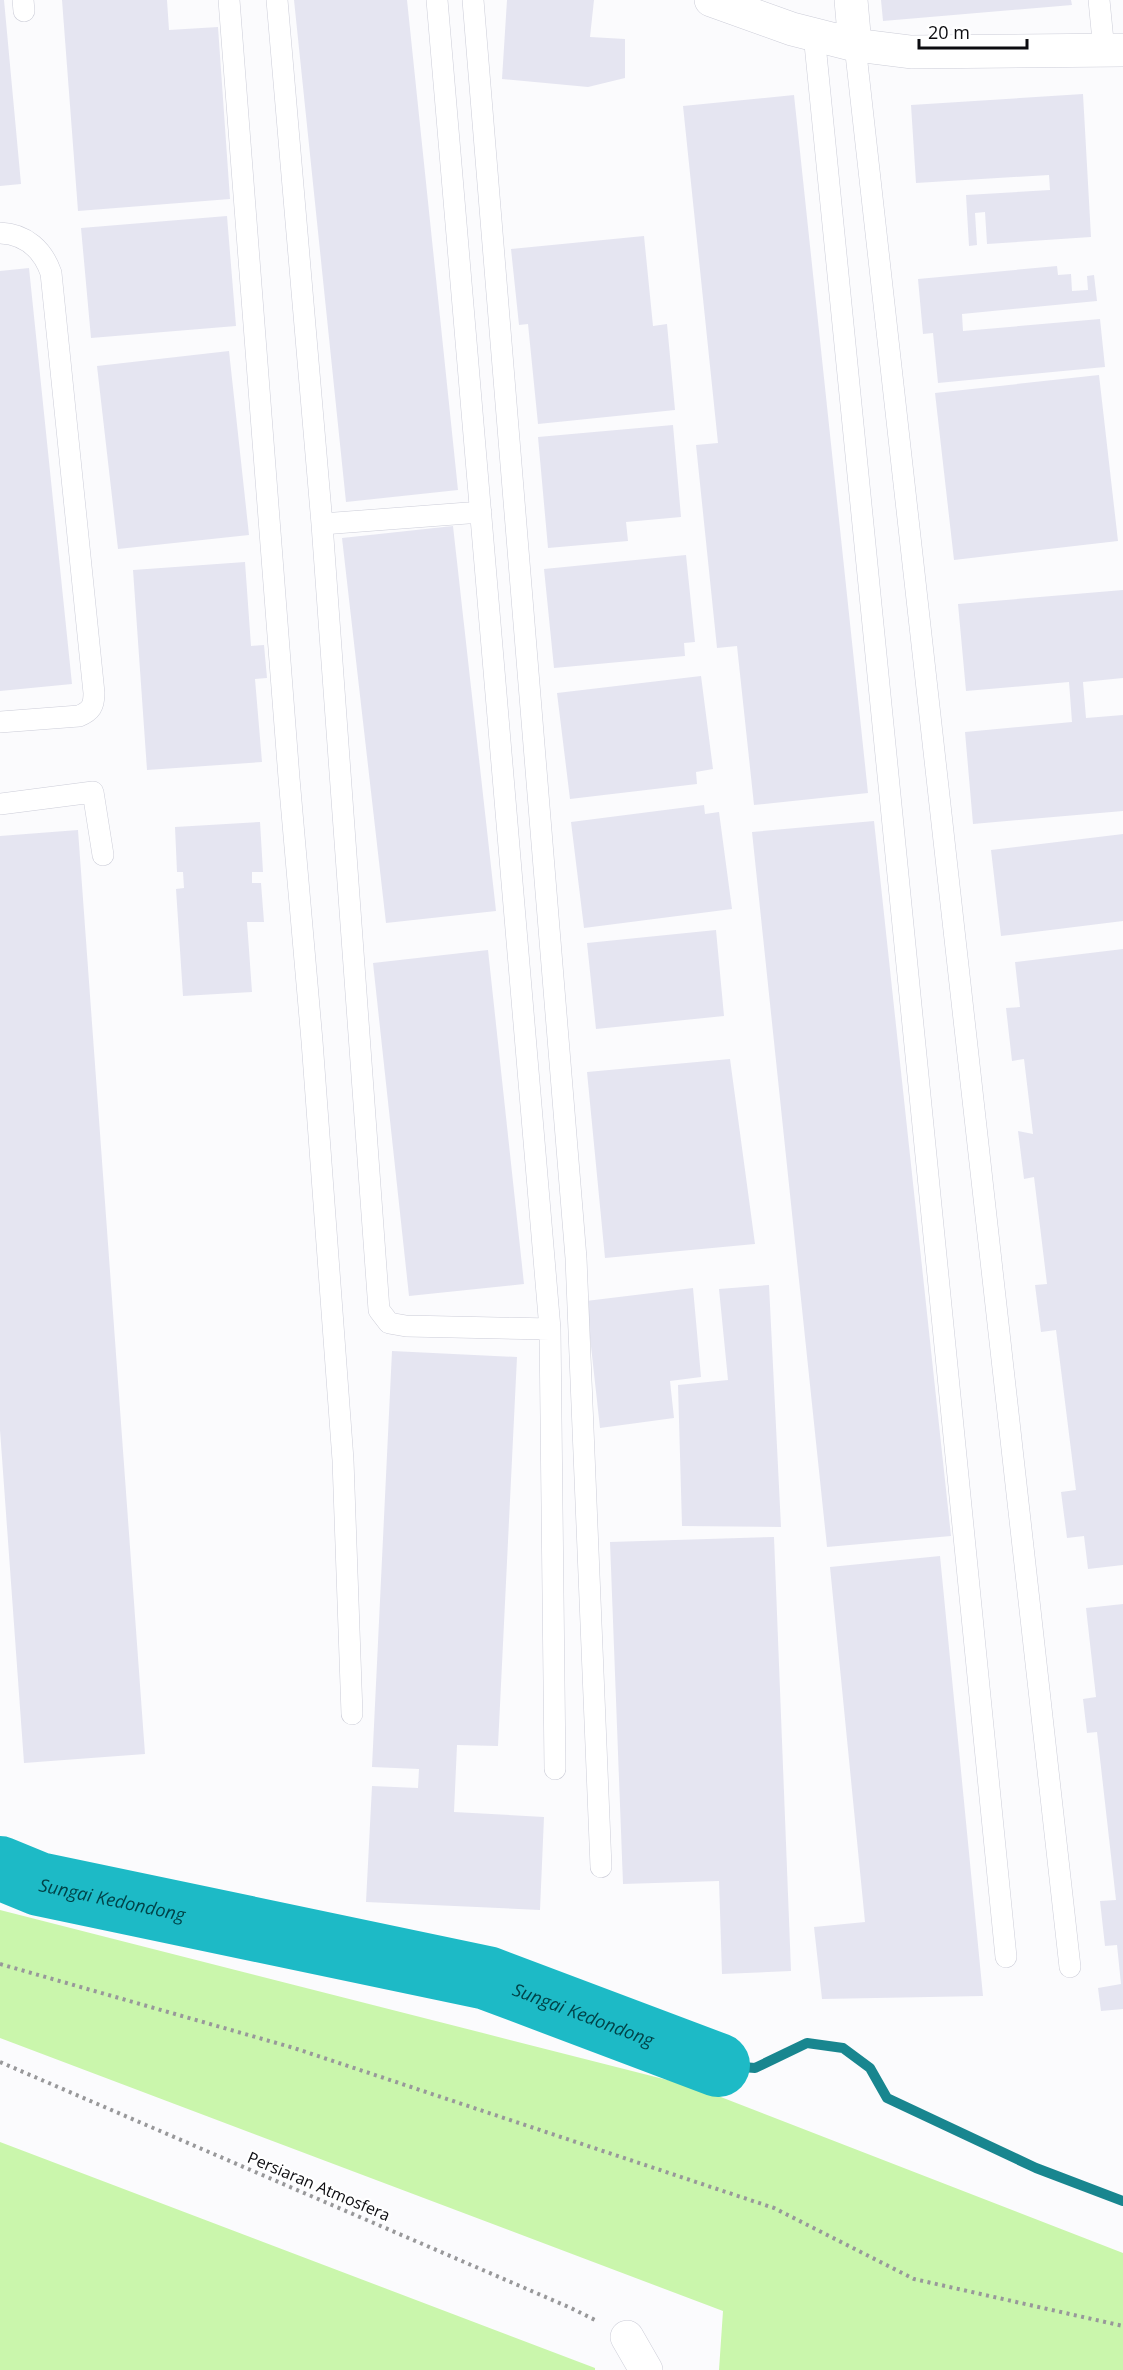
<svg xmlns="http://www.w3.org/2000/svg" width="1123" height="2370" font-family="'Open Sans',sans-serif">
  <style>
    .green { fill: #caf6ac }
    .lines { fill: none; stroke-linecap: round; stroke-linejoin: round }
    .stream { stroke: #18868f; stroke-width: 10 }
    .river { stroke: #1dbac6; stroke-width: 64 }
    .building { fill: #e5e5f1 }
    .service-casing { stroke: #cccdd8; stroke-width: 22 }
    .minor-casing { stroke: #cccdd8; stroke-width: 34 }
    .path { stroke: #98989a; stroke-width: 4; stroke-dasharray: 3 4.5; stroke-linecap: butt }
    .service { stroke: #fff; stroke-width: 21 }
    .minor { stroke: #fff; stroke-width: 33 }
    .labels { text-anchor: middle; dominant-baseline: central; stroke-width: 4.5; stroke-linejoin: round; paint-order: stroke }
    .street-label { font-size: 16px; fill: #0c0c10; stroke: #fff }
    .water-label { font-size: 18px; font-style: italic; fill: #004348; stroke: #fff }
  </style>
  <rect width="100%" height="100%" fill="#fbfbfd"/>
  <path class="green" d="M 0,1910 L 695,2087 L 1123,2253 L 1123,2370 L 719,2370 L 723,2311 L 0,2038 Z
    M 0,2142 L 595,2368 L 595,2370 L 0,2370 Z"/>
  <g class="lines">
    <path class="stream" d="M 718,2065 L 755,2068 L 807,2043 L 843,2048 L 870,2068 L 887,2098 L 1036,2168 L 1123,2201"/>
    <path class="river" id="s1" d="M 0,1868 L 39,1884 L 487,1978 L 718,2065"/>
  </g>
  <path class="building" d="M 0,0 L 4,0 L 21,184 L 0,186 Z
    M 62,0 L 167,0 L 169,30 L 218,27 L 230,199 L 78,211 Z
    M 294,0 L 407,0 L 458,490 L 346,502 Z
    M 507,0 L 594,0 L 590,37 L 625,39 L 625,78 L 588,87 L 502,79 Z
    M 881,0 L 1071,0 L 1072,5 L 883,21 Z
    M 1083,94 L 1091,237 L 987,244 L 985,212 L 975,213 L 977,245 L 969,246 L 966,195 L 1050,190 L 1049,175 L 916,183 L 911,105 Z
    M 794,95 L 868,793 L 754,805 L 737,646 L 717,648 L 696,445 L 718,443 L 683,106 Z
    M 227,216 L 236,326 L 91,338 L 81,228 Z
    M 644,236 L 653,326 L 667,324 L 675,410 L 538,424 L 528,324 L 519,325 L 511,249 Z
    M 1057,266 L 1058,275 L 1071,274 L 1072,291 L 1088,290 L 1087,276 L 1094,275 L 1097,301 L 962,314 L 963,331 L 1100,319 L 1105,367 L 938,383 L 933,333 L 923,334 L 918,279 Z
    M 29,268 L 72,684 L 0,691 L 0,271 Z
    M 229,351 L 249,535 L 118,549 L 97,366 Z
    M 1099,375 L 1118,541 L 954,560 L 935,393 Z
    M 673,425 L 681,517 L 626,522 L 628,541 L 548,548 L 538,437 Z
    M 453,526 L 496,911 L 386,923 L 342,538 Z
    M 686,555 L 695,642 L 684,643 L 685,656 L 554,668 L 544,569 Z
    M 245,562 L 251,646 L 264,645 L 267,678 L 255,679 L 262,762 L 147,770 L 133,570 Z
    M 1123,590 L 1123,678 L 1083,682 L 1086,718 L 1123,715 L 1123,811 L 973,824 L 965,732 L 1072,722 L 1069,682 L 966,691 L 958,604 Z
    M 701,676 L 713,769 L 696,772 L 697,784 L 570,799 L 557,693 Z
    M 704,805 L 705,814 L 719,812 L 732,909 L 584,928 L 571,822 Z
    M 874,821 L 951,1536 L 827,1547 L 752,832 Z
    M 260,822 L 263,872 L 252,872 L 252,883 L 261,883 L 264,922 L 247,922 L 252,992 L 183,996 L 176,889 L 184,888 L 183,872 L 177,872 L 175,827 Z
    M 78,830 L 145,1754 L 24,1763 L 0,1430 L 0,836 Z
    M 1123,834 L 1123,921 L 1001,936 L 991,850 Z
    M 716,930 L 724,1016 L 596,1029 L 587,943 Z
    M 1123,949 L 1123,1565 L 1088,1569 L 1084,1536 L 1067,1538 L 1061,1492 L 1076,1490 L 1056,1330 L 1041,1332 L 1035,1285 L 1047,1284 L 1034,1177 L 1024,1179 L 1018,1131 L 1033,1134 L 1024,1059 L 1012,1061 L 1006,1008 L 1020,1007 L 1015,962 Z
    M 488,950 L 524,1284 L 409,1296 L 373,963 Z
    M 730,1059 L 755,1244 L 605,1258 L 587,1072 Z
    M 769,1285 L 781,1527 L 682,1526 L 678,1385 L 728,1380 L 719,1289 Z
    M 693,1288 L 701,1377 L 670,1381 L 674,1418 L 600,1428 L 586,1301 Z
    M 392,1351 L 517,1357 L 498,1746 L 457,1745 L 454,1812 L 544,1817 L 540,1910 L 366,1902 L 372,1786 L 418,1788 L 419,1769 L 372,1767 Z
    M 774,1537 L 791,1971 L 722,1974 L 719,1881 L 623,1884 L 610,1542 Z
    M 940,1556 L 983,1996 L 822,1999 L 814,1927 L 865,1922 L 830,1567 Z
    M 1123,1604 L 1123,2009 L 1101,2011 L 1098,1988 L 1121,1984 L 1117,1945 L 1105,1946 L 1100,1901 L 1116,1900 L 1097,1732 L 1087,1733 L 1083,1699 L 1096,1697 L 1086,1608 Z"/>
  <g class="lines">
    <g class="service-casing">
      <path id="service" d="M 23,0 L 24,11
        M 229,0 L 289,778 L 312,1041 L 343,1460 L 352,1714
        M 277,0 L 322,524 L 379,1310 L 389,1323 L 406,1326 L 550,1329
        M 437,0 L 550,1329 L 555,1769
        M 473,0 L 576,1258 L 601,1867
        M 1099,0 L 1104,51
        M 814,34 L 1006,1957
        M 855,45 L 1070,1967
        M 0,233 C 26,234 43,250 51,273 L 94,693 C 94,706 91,711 79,716 L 0,722
        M 322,524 L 481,512
        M 0,804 L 93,792 L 103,855"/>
    </g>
    <g class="minor-casing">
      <path id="minor" d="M 711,0 L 792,29 L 855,45 L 911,52 L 1123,50
        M 851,0 L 855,45
        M 627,2337 L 646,2370"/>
    </g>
    <path class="path" d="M 0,1964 L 294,2048 L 774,2208 L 914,2279 L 1123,2326
      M 0,2062 L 571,2308 L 597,2321"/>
    <use href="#service" class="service"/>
    <use href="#minor" class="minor"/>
  </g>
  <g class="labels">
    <g class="street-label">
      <text transform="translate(319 2186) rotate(23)">Persiaran Atmosfera</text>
    </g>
    <g class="water-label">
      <text stroke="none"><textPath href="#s1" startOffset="117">Sungai Kedondong</textPath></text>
      <text stroke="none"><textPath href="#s1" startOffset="603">Sungai Kedondong</textPath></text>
    </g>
  </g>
  <path d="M919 39v9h108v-9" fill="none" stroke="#0c0c10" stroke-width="3"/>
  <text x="928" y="39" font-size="18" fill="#0c0c10" stroke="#ffffff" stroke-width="4.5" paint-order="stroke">20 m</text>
</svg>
